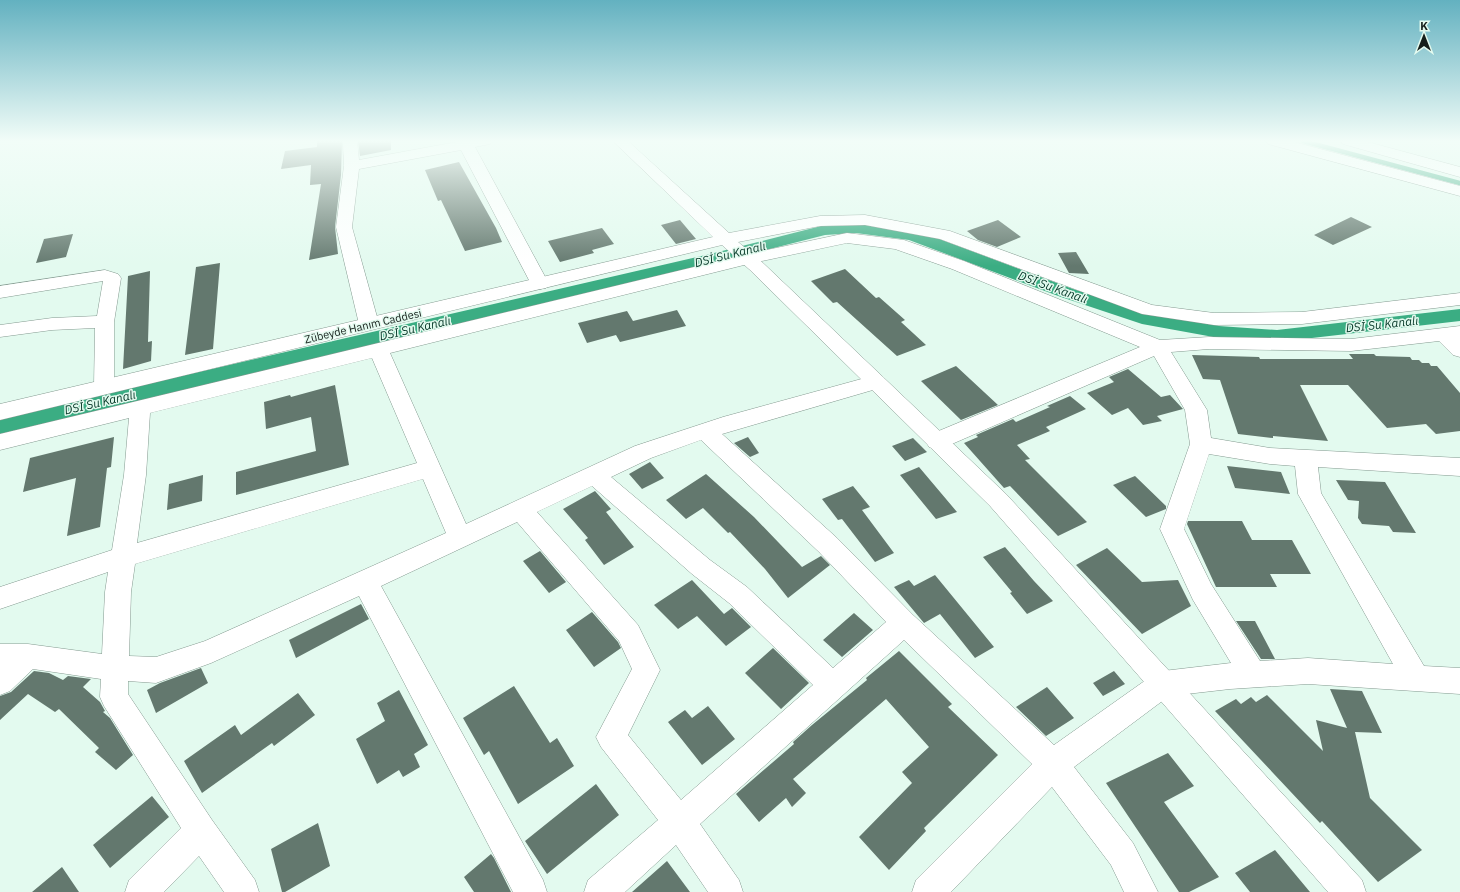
<svg xmlns="http://www.w3.org/2000/svg" width="1460" height="892" font-family="'IBM Plex Sans',sans-serif">
  <style>
    .lines { fill: none; stroke-linecap: round; stroke-linejoin: round }
    .stream { stroke: #3bad83; stroke-width: 4.5 }
    .canal { fill: #3bad83; fill-rule: evenodd }
    .building { fill: #63786e }
    .minor-casing { stroke: #849a90; stroke-width: 1 }
    .tertiary-casing { stroke: #849a90; stroke-width: 1 }
    .minor { fill: #fff; fill-rule: evenodd }
    .tertiary { fill: #fff; fill-rule: evenodd }
    .labels { text-anchor: middle; dominant-baseline: central; stroke-width: 3; stroke-linejoin: round; paint-order: stroke }
    .street-label { font-size: 11px; fill: #151e1a; stroke: #e3faef }
    .water-label { font-size: 12px; font-style: italic; fill: #043726; stroke: #e3faef }
  </style>
  <rect width="100%" height="100%" fill="#e3faef"/>
  <g class="lines">
    <path class="stream" d="M 1303,141 L 1460,183"/>
    <path class="canal" d="M 856,223 L 918,231 L 1073,289 L 1152,314 L 1219,326 L 1277,330 L 1460,309 L 1460,321 L 1277,342 L 1219,338 L 1142,324 L 1061,297 L 909,240 L 856,233 L 825,235 L 711,264 L 0,434 L 0,418 L 710,254 L 825,225 Z"/>
  </g>
  <path class="building" d="M 317,141 L 342,141 L 341,175 L 335,227 L 338,254 L 309,260 L 321,184 L 310,185 L 311,165 L 281,169 L 285,151 L 317,147 Z
    M 358,141 L 391,141 L 391,150 L 360,156 Z
    M 459,162 L 496,228 L 502,242 L 465,251 L 441,200 L 438,201 L 425,170 Z
    M 1351,217 L 1372,227 L 1333,245 L 1314,235 Z
    M 680,220 L 696,239 L 676,244 L 661,225 Z
    M 998,220 L 1021,237 L 997,247 L 978,240 L 967,231 Z
    M 602,228 L 614,244 L 592,250 L 594,253 L 560,262 L 548,241 Z
    M 73,234 L 66,257 L 36,263 L 44,239 Z
    M 1076,252 L 1089,274 L 1069,273 L 1058,253 Z
    M 220,263 L 213,349 L 185,355 L 196,267 Z
    M 845,269 L 876,298 L 879,297 L 905,320 L 901,322 L 926,345 L 897,356 L 837,302 L 833,303 L 811,281 Z
    M 150,271 L 148,342 L 152,341 L 151,361 L 123,369 L 128,276 Z
    M 677,310 L 686,326 L 620,342 L 616,335 L 587,343 L 578,323 L 627,311 L 633,321 Z
    M 1349,354 L 1374,354 L 1376,356 L 1410,357 L 1412,360 L 1419,360 L 1422,363 L 1429,363 L 1431,366 L 1437,366 L 1460,393 L 1460,431 L 1436,434 L 1426,424 L 1387,428 L 1348,385 L 1300,385 L 1328,441 L 1273,436 L 1273,438 L 1238,434 L 1220,380 L 1203,379 L 1192,355 L 1259,357 L 1260,359 L 1353,359 Z
    M 956,366 L 998,405 L 961,420 L 921,381 Z
    M 1128,369 L 1161,397 L 1170,395 L 1183,409 L 1157,416 L 1162,421 L 1143,425 L 1128,408 L 1112,415 L 1087,393 L 1114,382 L 1109,377 Z
    M 335,385 L 349,465 L 236,495 L 236,472 L 316,451 L 311,417 L 266,429 L 264,402 L 290,395 L 291,397 Z
    M 1070,396 L 1086,409 L 1046,427 L 1050,431 L 1017,445 L 1030,459 L 1025,460 L 1087,522 L 1058,536 L 1010,486 L 1004,488 L 964,443 L 978,437 L 976,435 L 1013,419 L 1016,422 L 1050,407 L 1047,406 Z
    M 114,437 L 111,467 L 107,468 L 100,527 L 67,536 L 76,478 L 23,492 L 30,458 Z
    M 748,437 L 759,453 L 750,457 L 734,443 Z
    M 913,438 L 927,452 L 905,461 L 892,446 Z
    M 650,462 L 664,478 L 642,489 L 629,474 Z
    M 1227,466 L 1281,472 L 1290,494 L 1235,488 Z
    M 919,467 L 957,512 L 936,519 L 900,475 Z
    M 706,474 L 754,517 L 802,567 L 821,556 L 830,565 L 788,598 L 765,569 L 730,532 L 728,533 L 703,508 L 686,519 L 666,500 Z
    M 203,475 L 202,501 L 167,510 L 169,484 Z
    M 1135,476 L 1166,506 L 1166,509 L 1146,517 L 1113,485 Z
    M 1336,480 L 1385,482 L 1416,533 L 1393,532 L 1389,526 L 1362,524 L 1358,518 L 1359,501 L 1348,500 Z
    M 853,486 L 870,507 L 862,510 L 894,553 L 875,562 L 842,519 L 838,520 L 822,499 Z
    M 595,491 L 611,509 L 606,512 L 634,547 L 604,565 L 585,540 L 588,538 L 563,509 Z
    M 1188,521 L 1242,521 L 1252,540 L 1292,540 L 1311,574 L 1270,574 L 1277,587 L 1216,587 L 1187,524 Z
    M 1005,547 L 1034,581 L 1053,601 L 1027,614 L 1010,593 L 1012,592 L 983,557 Z
    M 1107,548 L 1142,582 L 1178,580 L 1191,606 L 1142,634 L 1076,565 Z
    M 540,551 L 566,582 L 549,593 L 523,561 Z
    M 935,575 L 994,647 L 975,658 L 940,614 L 924,623 L 894,587 L 909,580 L 914,586 Z
    M 692,580 L 724,614 L 732,608 L 751,627 L 726,646 L 697,616 L 678,629 L 654,605 Z
    M 361,604 L 369,619 L 296,658 L 289,640 Z
    M 592,612 L 618,642 L 621,648 L 594,667 L 566,630 Z
    M 854,613 L 873,630 L 842,657 L 823,640 Z
    M 1236,621 L 1255,621 L 1275,659 L 1261,659 Z
    M 773,648 L 809,683 L 781,709 L 745,673 Z
    M 899,651 L 952,704 L 948,707 L 998,755 L 924,828 L 926,831 L 889,870 L 859,837 L 912,783 L 902,772 L 929,747 L 886,699 L 793,779 L 806,793 L 792,807 L 786,798 L 759,822 L 736,794 L 794,744 L 793,742 L 812,725 L 867,680 L 866,678 Z
    M 201,668 L 208,683 L 156,713 L 147,690 L 160,683 Z
    M 34,671 L 49,673 L 63,680 L 68,676 L 91,679 L 83,687 L 100,702 L 105,711 L 103,712 L 110,718 L 133,755 L 116,770 L 95,752 L 99,748 L 59,709 L 55,712 L 28,694 L 0,720 L 0,696 L 11,692 Z
    M 1114,671 L 1125,684 L 1103,696 L 1093,683 Z
    M 514,686 L 550,743 L 557,738 L 574,766 L 518,804 L 489,751 L 484,755 L 463,718 Z
    M 1047,687 L 1074,718 L 1046,736 L 1016,707 Z
    M 1330,689 L 1362,691 L 1382,733 L 1355,732 L 1370,798 L 1422,850 L 1378,882 L 1322,821 L 1320,823 L 1215,711 L 1236,699 L 1241,704 L 1251,697 L 1256,702 L 1267,695 L 1323,751 L 1316,720 L 1347,728 Z
    M 399,690 L 428,745 L 414,754 L 420,767 L 403,777 L 399,770 L 377,784 L 356,739 L 385,721 L 377,703 Z
    M 298,693 L 315,715 L 274,746 L 272,743 L 202,793 L 184,761 L 235,725 L 241,735 Z
    M 708,706 L 735,739 L 702,765 L 668,722 L 685,710 L 692,718 Z
    M 1168,753 L 1194,786 L 1164,802 L 1219,877 L 1189,892 L 1179,892 L 1106,783 Z
    M 596,784 L 619,815 L 547,874 L 525,841 Z
    M 152,796 L 169,817 L 110,868 L 93,845 Z
    M 318,823 L 330,866 L 285,892 L 282,892 L 271,849 Z
    M 1275,850 L 1310,892 L 1250,892 L 1235,873 Z
    M 491,854 L 494,858 L 511,892 L 474,892 L 464,877 Z
    M 667,861 L 690,892 L 632,892 Z
    M 62,867 L 79,892 L 32,892 Z"/>
  <g class="lines">
    <g class="minor-casing">
      <path id="minor" d="M 343,141 L 357,141 L 359,160 L 462,141 L 492,141 L 490,144 L 475,147 L 549,284 L 546,288 L 540,289 L 534,288 L 531,284 L 461,150 L 359,169 L 352,227 L 379,324 L 376,328 L 369,330 L 362,328 L 359,324 L 336,227 L 344,166 Z
        M 1266,141 L 1290,141 L 1460,186 L 1460,196 L 1268,144 Z
        M 1341,141 L 1364,141 L 1460,167 L 1460,177 L 1343,144 Z
        M 847,233 L 904,240 L 964,261 L 1160,340 L 1209,337 L 1351,339 L 1460,326 L 1460,357 L 1453,355 L 1439,341 L 1351,351 L 1209,349 L 1171,352 L 1207,410 L 1211,438 L 1270,448 L 1460,458 L 1460,476 L 1318,467 L 1321,493 L 1424,666 L 1460,668 L 1460,694 L 1308,684 L 1230,689 L 1169,696 L 1074,767 L 1133,843 L 1158,892 L 1124,892 L 1111,865 L 1052,787 L 951,892 L 912,892 L 916,880 L 1032,764 L 904,640 L 700,824 L 739,880 L 743,892 L 708,892 L 676,845 L 625,892 L 584,892 L 588,880 L 658,820 L 601,747 L 596,737 L 632,669 L 619,641 L 517,522 L 381,586 L 543,880 L 547,892 L 513,892 L 359,596 L 211,663 L 156,683 L 128,681 L 128,694 L 212,820 L 255,880 L 259,892 L 224,892 L 199,856 L 164,892 L 125,892 L 129,880 L 181,828 L 104,706 L 100,697 L 101,679 L 33,669 L 10,691 L 0,695 L 0,644 L 28,644 L 102,654 L 105,592 L 108,572 L 0,609 L 0,587 L 112,550 L 124,475 L 129,418 L 0,450 L 0,434 L 748,254 ZM 847,243 L 895,249 L 952,269 L 1140,347 L 929,435 L 926,441 L 929,447 L 937,449 L 945,447 L 1154,356 L 1185,410 L 1190,444 L 1160,529 L 1193,600 L 1231,663 L 1163,671 L 1153,675 L 1054,745 L 913,615 L 837,538 L 722,434 L 883,387 L 886,382 L 883,377 L 876,375 L 723,417 L 635,446 L 466,524 L 390,353 L 748,264 ZM 372,358 L 417,463 L 137,543 L 146,475 L 150,413 ZM 701,440 L 819,552 L 886,622 L 833,668 L 747,587 L 710,560 L 611,477 L 651,458 ZM 1209,454 L 1270,464 L 1295,466 L 1298,494 L 1393,664 L 1308,658 L 1260,661 L 1211,584 L 1184,529 ZM 423,479 L 446,533 L 205,641 L 156,657 L 129,656 L 131,592 L 135,564 ZM 592,486 L 692,574 L 729,603 L 813,685 L 681,800 L 628,735 L 660,670 L 638,625 L 537,512 Z
        M 105,270 L 118,274 L 121,278 L 114,322 L 114,387 L 111,392 L 104,394 L 97,392 L 94,387 L 95,328 L 52,330 L 0,337 L 0,325 L 52,318 L 97,316 L 103,281 L 0,298 L 0,286 Z"/>
    </g>
    <g class="tertiary-casing">
      <path id="tertiary" d="M 613,141 L 628,141 L 729,233 L 820,216 L 865,215 L 950,231 L 1152,305 L 1214,313 L 1302,312 L 1460,293 L 1460,305 L 1302,324 L 1214,325 L 1142,314 L 940,239 L 865,225 L 820,226 L 738,242 L 762,262 L 1006,494 L 1362,880 L 1366,892 L 1328,892 L 990,506 L 750,270 L 722,245 L 0,420 L 0,404 L 713,237 Z"/>
    </g>
    <use href="#minor" class="minor"/>
    <use href="#tertiary" class="tertiary"/>
  </g>
  <linearGradient id="sky" x2="0" y2="1"><stop stop-color="#63b1c0"/><stop offset="0.53" stop-color="#f2fdf8"/><stop offset="1" stop-color="#f2fdf8" stop-opacity="0"/></linearGradient>
  <rect width="1460" height="266" fill="url(#sky)"/>
  <g class="labels">
    <g class="street-label">
      <text transform="translate(363 326) rotate(-13)">Zübeyde Hanım Caddesi</text>
    </g>
    <g class="water-label">
      <text transform="translate(730 254) rotate(-14)">DSİ Su Kanalı</text>
      <text transform="translate(1053 287) rotate(20)">DSİ Su Kanalı</text>
      <text transform="translate(1382 324) rotate(-6)">DSİ Su Kanalı</text>
      <text transform="translate(415 328) rotate(-13)">DSİ Su Kanalı</text>
      <text transform="translate(100 402) rotate(-13)">DSİ Su Kanalı</text>
    </g>
  </g>
  <g transform="translate(1424 36)" stroke="#e3faef" stroke-width="3" paint-order="stroke">
  <path d="M0-3L7 15L0 10L-7 15Z" fill="#151e1a"/>
  <text y="-6" font-size="11" font-weight="bold" text-anchor="middle" fill="#151e1a">K</text>
  </g>
</svg>
